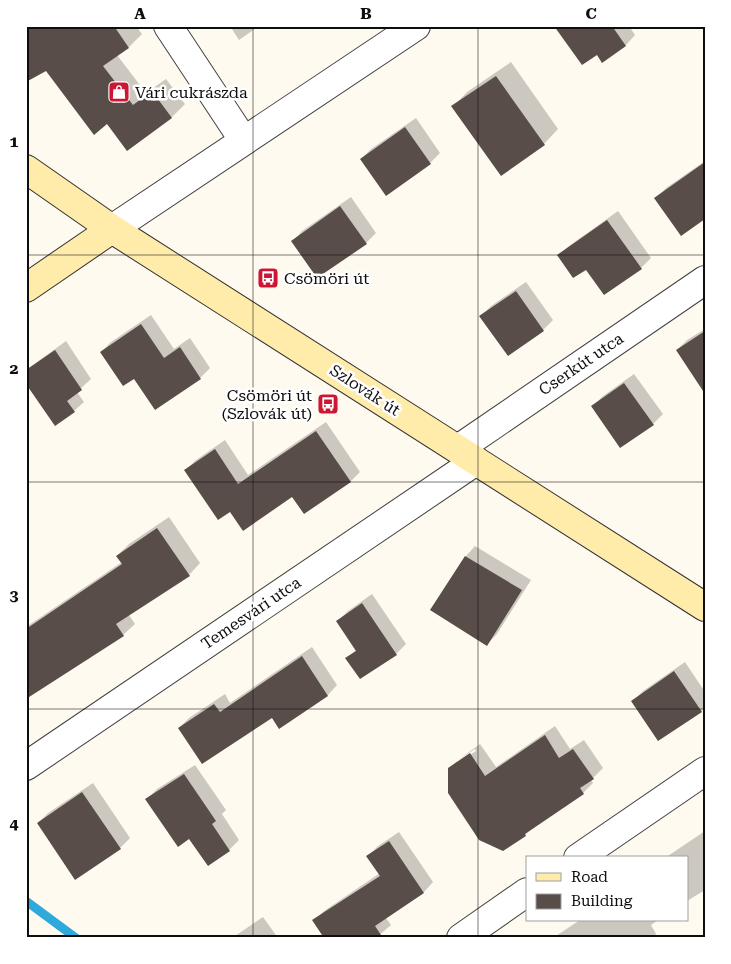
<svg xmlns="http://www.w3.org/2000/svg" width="731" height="964" font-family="'Roboto Serif',serif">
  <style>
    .shadow { fill: #0003 }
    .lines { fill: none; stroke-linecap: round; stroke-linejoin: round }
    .stream { stroke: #2da9db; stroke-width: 9 }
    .building { fill: #584d49 }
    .street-casing { stroke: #414141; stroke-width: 30 }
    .secondary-casing { stroke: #303030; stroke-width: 30 }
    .street { stroke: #fff; stroke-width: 28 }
    .secondary { stroke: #ffecaa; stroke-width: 28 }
    .grid { fill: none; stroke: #0e0e0e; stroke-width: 1; stroke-opacity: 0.55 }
    .labels { text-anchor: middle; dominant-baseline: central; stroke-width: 5; stroke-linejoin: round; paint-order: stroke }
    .poi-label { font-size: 16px; fill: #0e0e0e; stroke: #fff; text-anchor: start }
    .street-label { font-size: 16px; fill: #0e0e0e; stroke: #fff }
    .neatline { fill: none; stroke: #0e0e0e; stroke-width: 2 }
    .grid-label { font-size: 16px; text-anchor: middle; font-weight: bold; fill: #0e0e0e }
  </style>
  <rect width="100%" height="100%" fill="#fffaef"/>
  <path class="shadow" d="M 27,26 L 136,26 L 142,34 L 129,47 L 117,55 L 146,93 L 166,79 L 185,104 L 172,117 L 128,150 L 108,123 Z
    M 230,26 L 259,26 L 239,40 Z
    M 557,26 L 629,26 L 635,35 L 626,45 L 602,61 L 597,54 Z
    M 511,62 L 558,129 L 544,144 L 453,107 L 467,92 Z
    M 416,118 L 440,153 L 430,163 L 386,194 L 361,159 L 371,149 Z
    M 705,161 L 705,218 L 656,198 L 666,188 Z
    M 351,197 L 376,233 L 366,243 L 293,241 L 302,231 Z
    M 618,211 L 651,258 L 641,268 L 586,268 L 559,255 L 569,246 Z
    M 526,282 L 553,320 L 543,330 L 508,354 L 481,316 L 491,306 Z
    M 151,315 L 174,349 L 190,338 L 210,368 L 200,378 L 155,408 L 134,377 L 101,352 L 111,342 Z
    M 705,329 L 705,389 L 677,350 L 687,340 Z
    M 66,341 L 91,379 L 77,392 L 84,402 L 74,411 L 26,370 Z
    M 634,374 L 663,414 L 653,424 L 593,406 L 603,396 Z
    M 326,422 L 360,472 L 350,482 L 230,510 L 186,470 L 196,460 L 225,440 L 248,475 Z
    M 169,517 L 200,563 L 189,575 L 129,615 L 135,624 L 123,635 L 26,697 L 26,621 L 29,625 L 122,562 L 117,556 L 129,544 Z
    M 475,546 L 531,580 L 497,634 L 487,644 L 466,556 Z
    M 372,594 L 406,644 L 396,654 L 347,659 L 357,649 L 338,621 L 348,611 Z
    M 312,647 L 337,685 L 328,695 L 279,727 L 272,716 L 179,728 L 189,718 L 225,694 L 230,703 Z
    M 685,662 L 705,692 L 705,707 L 701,711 L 633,701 L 643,691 Z
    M 555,726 L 570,749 L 584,740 L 603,768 L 591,780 L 593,783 L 583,793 L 533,827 L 525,835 L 449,769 L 457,761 L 457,763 L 476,751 L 475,749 L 458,760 L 480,744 L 496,767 Z
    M 195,765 L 226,810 L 222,814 L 239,840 L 229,850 L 208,864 L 190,837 L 147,799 L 157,789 Z
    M 93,783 L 130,838 L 120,848 L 38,823 L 48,813 Z
    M 705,831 L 705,890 L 687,901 L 687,858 L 665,858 Z
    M 399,832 L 433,882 L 424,892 L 386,918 L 391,925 L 376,938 L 314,921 L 324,911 L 380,873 L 368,856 L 378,846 Z
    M 263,917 L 278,938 L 232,938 Z
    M 580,920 L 658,920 L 651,925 L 656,934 L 652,938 L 553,938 Z"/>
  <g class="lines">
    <path class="stream" d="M 26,901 L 76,938"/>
  </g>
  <path class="building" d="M 26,26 L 114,26 L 129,48 L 103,66 L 133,105 L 152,91 L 172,118 L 127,151 L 107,124 L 94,135 L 46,71 L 26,82 Z
    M 554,26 L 612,26 L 626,46 L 602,63 L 597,55 L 582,65 Z
    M 496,76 L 545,145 L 501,176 L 451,106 Z
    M 405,127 L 431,164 L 386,196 L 360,159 Z
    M 705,162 L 705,219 L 681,236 L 654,198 Z
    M 340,206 L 367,244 L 317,278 L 291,241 Z
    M 607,220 L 642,269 L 604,295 L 586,270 L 573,278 L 557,255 Z
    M 516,291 L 544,331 L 508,356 L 479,316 Z
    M 141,324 L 164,358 L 180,347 L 201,379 L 155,410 L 134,379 L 123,386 L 100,352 Z
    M 705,331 L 705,394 L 676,350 Z
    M 55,350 L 82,390 L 67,401 L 75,412 L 55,426 L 26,384 L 26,370 Z
    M 624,383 L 654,425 L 620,448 L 591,406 Z
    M 316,431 L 351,482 L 304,514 L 292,497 L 243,531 L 230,512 L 218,520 L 184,470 L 215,449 L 238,484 Z
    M 157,528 L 190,576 L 116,624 L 124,636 L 26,699 L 26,629 L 122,564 L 116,556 Z
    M 465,556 L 522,590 L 487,646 L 430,610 Z
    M 362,603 L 397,655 L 360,679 L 345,658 L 356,651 L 336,621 Z
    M 302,656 L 328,696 L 279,729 L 272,718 L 202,764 L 178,728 L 214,704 L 220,712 Z
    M 674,671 L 702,712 L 658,741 L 631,701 Z
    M 545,735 L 559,758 L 573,749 L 594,779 L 580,788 L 584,794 L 525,834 L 526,836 L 503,851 L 479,840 L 448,793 L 448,768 L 470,753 L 485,776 Z
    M 184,774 L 216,821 L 212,824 L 230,851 L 208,866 L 189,839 L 178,847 L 145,799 Z
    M 82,792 L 121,849 L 75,880 L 37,823 Z
    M 389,841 L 424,893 L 375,926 L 383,938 L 324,938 L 312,920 L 380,876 L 366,856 Z"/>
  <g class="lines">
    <g class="street-casing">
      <path id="street" d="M 168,26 L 244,141
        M 112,229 L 416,26
        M 458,449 L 705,280
        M 26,766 L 476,461
        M 578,858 L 705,771
        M 461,938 L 527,892"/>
    </g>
    <g class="secondary-casing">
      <path id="secondary" d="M 26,169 L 112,229 L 705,607
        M 26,288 L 112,229"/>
    </g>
    <use href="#street" class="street"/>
    <use href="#secondary" class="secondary"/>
  </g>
  <path class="grid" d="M 253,26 L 253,938M 478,26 L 478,938M 26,255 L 705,255M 26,482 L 705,482M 26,709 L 705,709"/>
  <defs>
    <g id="shop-square" transform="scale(1.125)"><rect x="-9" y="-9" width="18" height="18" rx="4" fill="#cc1734" stroke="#fff"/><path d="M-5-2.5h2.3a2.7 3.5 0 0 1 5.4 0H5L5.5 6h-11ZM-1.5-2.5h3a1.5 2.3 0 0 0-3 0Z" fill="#fff"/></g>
    <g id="bus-square" transform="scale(1.125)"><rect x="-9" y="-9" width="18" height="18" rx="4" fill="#cc1734" stroke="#fff"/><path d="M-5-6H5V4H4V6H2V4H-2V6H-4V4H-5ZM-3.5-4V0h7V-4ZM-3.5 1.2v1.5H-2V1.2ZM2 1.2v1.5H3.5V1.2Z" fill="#fff"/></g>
  </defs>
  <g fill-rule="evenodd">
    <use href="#shop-square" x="119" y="92"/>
    <use href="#bus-square" x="268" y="278"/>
    <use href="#bus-square" x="328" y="404"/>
  </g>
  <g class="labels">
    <g class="poi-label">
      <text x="135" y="92">Vári cukrászda</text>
      <text x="284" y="278">Csömöri út</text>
      <text x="312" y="395" text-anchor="end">Csömöri út<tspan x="312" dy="18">(Szlovák út)</tspan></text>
    </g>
    <g class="street-label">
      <text transform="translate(581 364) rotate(-34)">Cserkút utca</text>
      <text transform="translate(365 390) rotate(33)">Szlovák út</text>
      <text transform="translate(251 613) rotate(-34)">Temesvári utca</text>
    </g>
  </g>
  <rect width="731" height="964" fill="none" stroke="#ffffff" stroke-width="55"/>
  <rect x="526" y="856" width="162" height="65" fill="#ffffff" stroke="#9f9f9f"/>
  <rect x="536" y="873" width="25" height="8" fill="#ffecaa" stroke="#9f9f9f"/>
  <text x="571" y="882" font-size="15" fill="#0e0e0e">Road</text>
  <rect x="536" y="894" width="25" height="15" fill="#584d49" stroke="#9f9f9f"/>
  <text x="571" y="906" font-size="15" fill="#0e0e0e">Building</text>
  <rect x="28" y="28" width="676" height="908" class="neatline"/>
  <g class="grid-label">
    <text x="140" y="19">A</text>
    <text x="366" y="19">B</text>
    <text x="591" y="19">C</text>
    <text x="14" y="147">1</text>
    <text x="14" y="374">2</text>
    <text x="14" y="601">3</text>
    <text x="14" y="829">4</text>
  </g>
</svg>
